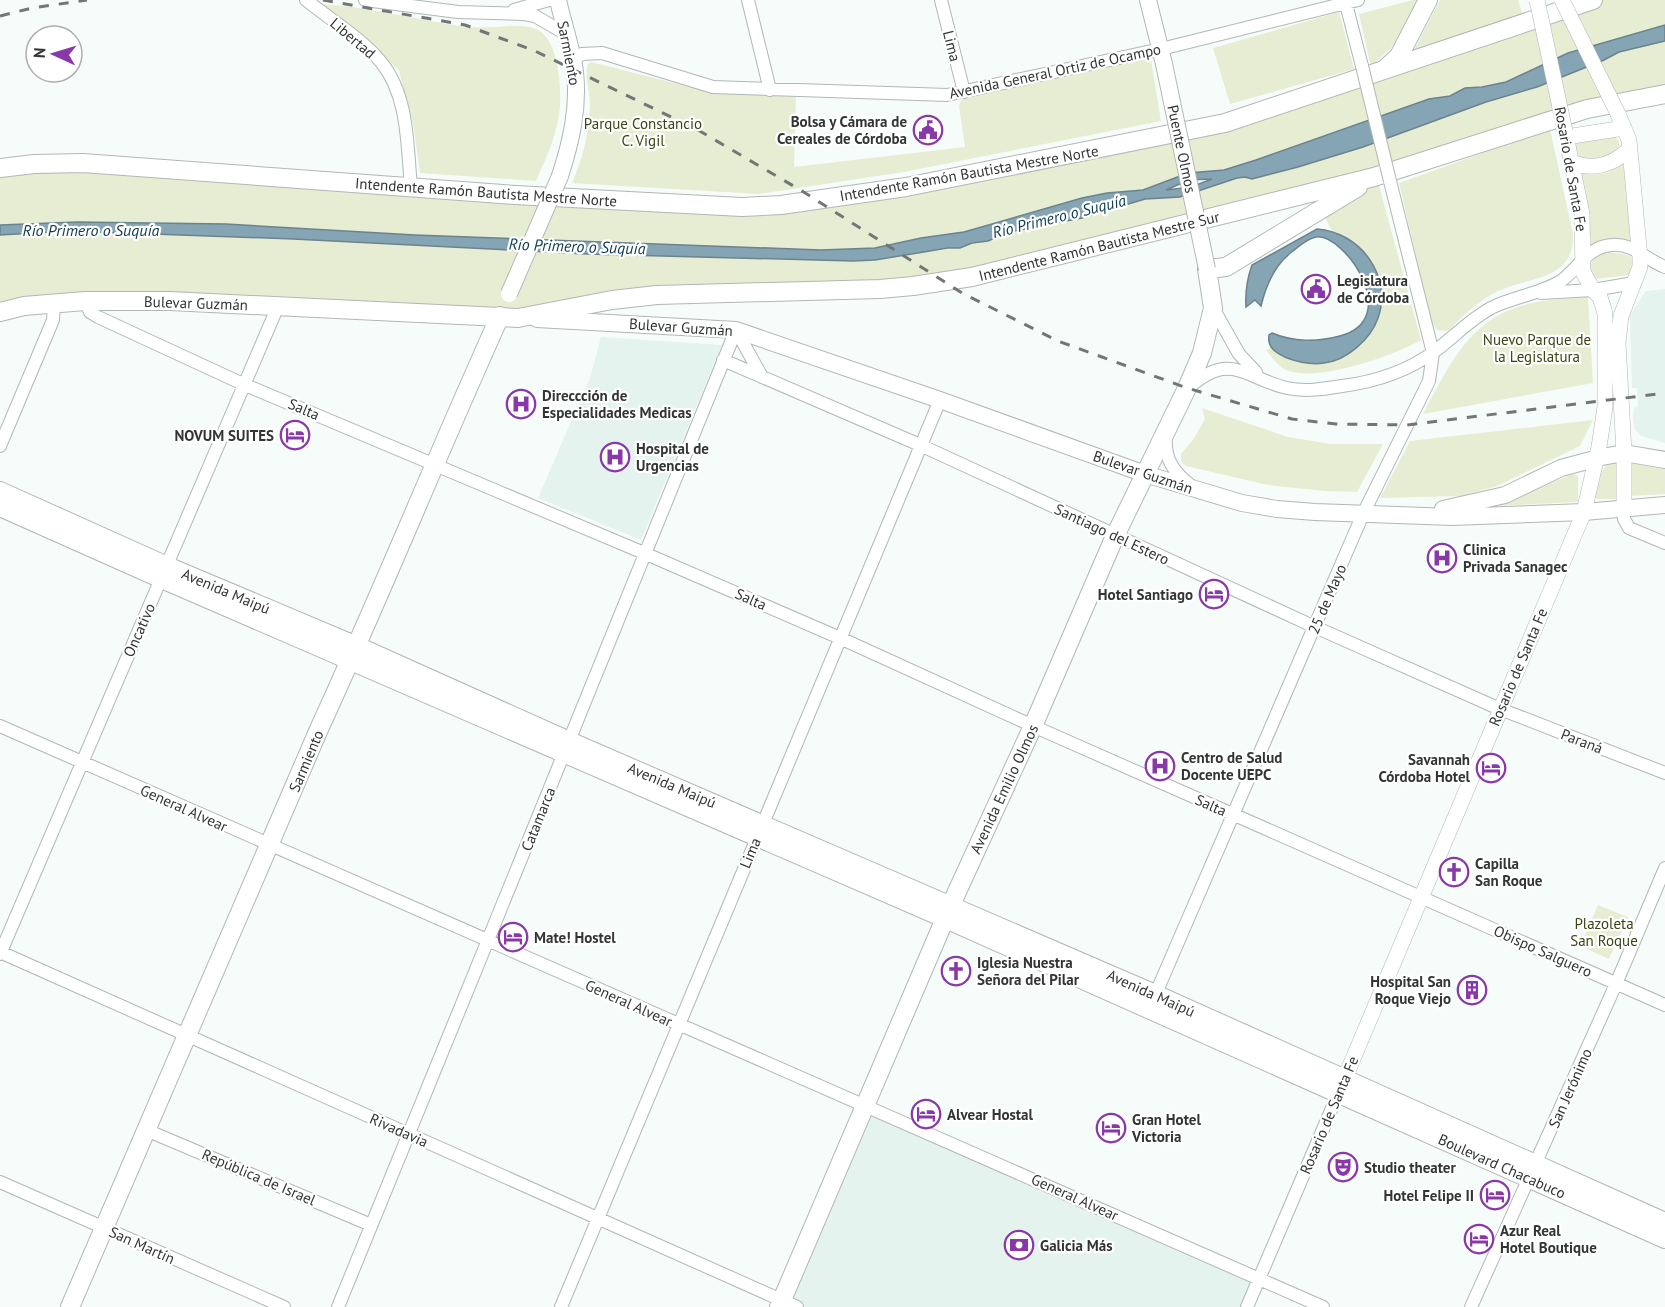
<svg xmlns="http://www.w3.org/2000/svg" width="1665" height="1307" font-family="'PT Sans',sans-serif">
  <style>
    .built { fill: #e4f3ee }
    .green { fill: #e7edd3 }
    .water { fill: #85a4b4; stroke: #6c838e; stroke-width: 1.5; fill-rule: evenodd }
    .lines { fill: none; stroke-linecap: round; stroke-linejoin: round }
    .minor-casing { stroke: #b1b7b5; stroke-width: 14 }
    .tertiary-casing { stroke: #b1b7b5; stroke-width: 16 }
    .secondary-casing { stroke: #b1b7b5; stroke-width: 18 }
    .primary-casing { stroke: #b1b7b5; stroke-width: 20 }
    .minor { stroke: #fff; stroke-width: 12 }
    .tertiary { stroke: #fff; stroke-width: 15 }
    .secondary { stroke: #fff; stroke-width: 16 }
    .primary { stroke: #fff; stroke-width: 18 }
    .rail { stroke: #727675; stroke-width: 3; stroke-dasharray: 10 10; stroke-linecap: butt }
    .minor-bridge-casing { stroke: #b1b7b5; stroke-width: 14; stroke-linecap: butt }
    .tertiary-bridge-casing { stroke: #b1b7b5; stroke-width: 16; stroke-linecap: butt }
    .secondary-bridge-casing { stroke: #b1b7b5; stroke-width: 18; stroke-linecap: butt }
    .minor-bridge { stroke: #fff; stroke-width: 12 }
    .tertiary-bridge { stroke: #fff; stroke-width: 15 }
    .secondary-bridge { stroke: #fff; stroke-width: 16 }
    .labels { text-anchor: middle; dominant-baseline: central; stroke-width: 4.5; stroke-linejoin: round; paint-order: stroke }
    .street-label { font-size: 15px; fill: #323534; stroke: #fff }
    .poi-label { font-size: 15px; font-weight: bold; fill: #323534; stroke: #fff; text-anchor: start }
    .park-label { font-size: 15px; fill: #3b4311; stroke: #fff }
    .water-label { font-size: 16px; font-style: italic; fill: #0d3a4d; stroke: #fff }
  </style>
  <rect width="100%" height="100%" fill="#f6fcfa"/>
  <path class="built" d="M 1665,289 L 1665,443 L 1641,436 L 1635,429 L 1633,420 L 1634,408 L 1638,407 L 1637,388 L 1632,388 L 1630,315 L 1646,291 Z
    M 601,337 L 722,345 L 641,540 L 538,498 L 590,378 Z
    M 865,1106 L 1259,1278 L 1247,1307 L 779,1307 Z"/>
  <path class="green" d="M 1413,0 L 1419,0 L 1395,44 L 1371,67 L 1359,14 Z
    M 1440,0 L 1518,0 L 1523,15 L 1413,52 Z
    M 1593,0 L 1665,0 L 1665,25 L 1568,53 L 1506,82 L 1482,87 L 1465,88 L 1450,96 L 1429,99 L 1256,160 L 1224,170 L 1188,173 L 1143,190 L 1107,193 L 1082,198 L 964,232 L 921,238 L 875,248 L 821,250 L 415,235 L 226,224 L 77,222 L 0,225 L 0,168 L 6,167 L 742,207 L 1199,130 Z
    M 319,4 C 365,6 409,18 454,25 C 466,27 479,28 490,27 C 505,27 522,23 536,29 C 561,39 563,98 558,121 C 554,142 544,162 536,181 L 420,173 L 413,123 L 399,71 L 366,38 Z
    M 1339,12 L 1354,69 L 1230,104 L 1213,48 Z
    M 1665,41 L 1665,94 L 1531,126 L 972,277 L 762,292 L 518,318 L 170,301 L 0,312 L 0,235 L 69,231 L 293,239 L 587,254 L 853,261 L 960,248 L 971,243 L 988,241 L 1008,232 L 1082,218 L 1145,199 L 1180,197 L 1237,178 L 1245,177 L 1252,179 L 1298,167 L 1363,147 L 1486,102 L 1537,87 L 1604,60 L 1619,52 Z
    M 1150,54 L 1161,121 L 904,172 L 758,194 L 572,183 C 583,158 589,133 590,105 C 590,92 584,76 588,64 L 591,62 L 690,87 L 796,97 L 794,167 L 965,147 L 959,106 L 964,92 Z
    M 1550,129 L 1573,234 C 1575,282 1527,276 1496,292 C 1479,301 1463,315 1449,330 L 1446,331 L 1437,330 L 1431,321 L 1399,183 Z
    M 1615,136 C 1623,145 1618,151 1611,159 L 1579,159 L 1574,146 L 1579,140 Z
    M 1623,162 L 1631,242 L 1613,239 L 1592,246 L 1578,171 C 1593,178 1612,175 1623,162 Z
    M 1378,182 L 1421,340 C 1393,356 1317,383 1286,370 C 1279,367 1271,356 1266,350 L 1271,348 C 1307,375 1362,363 1378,319 C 1392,282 1367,242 1332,231 L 1323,214 Z
    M 1605,253 C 1615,252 1627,253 1635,260 L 1629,275 L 1595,279 L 1588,266 L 1596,257 Z
    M 1588,297 L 1593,383 L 1423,414 C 1449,366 1469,318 1528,304 C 1547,299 1568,299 1588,297 Z
    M 1202,408 L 1288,437 L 1331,444 L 1383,444 L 1357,492 L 1324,491 L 1268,485 L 1186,466 L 1181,461 L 1181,454 L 1193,440 L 1205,419 Z
    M 1593,420 L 1580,446 L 1497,486 L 1462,496 L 1380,498 L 1410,441 Z
    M 1631,461 L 1665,466 L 1665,494 L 1629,496 Z
    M 1609,463 L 1619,463 L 1617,499 L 1598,499 L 1594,497 L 1596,476 Z
    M 1573,474 L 1578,476 L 1578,502 L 1493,506 Z
    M 1598,905 L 1628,917 L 1609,959 L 1580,946 Z"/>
  <path class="water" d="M 1665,25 L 1665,41 L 1619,52 L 1604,60 L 1537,87 L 1486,102 L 1363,147 L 1298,167 L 1252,179 L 1245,177 L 1237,178 L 1180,197 L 1145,199 L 1082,218 L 1009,232 L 988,241 L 972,243 L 960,248 L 948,248 L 875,260 L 853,261 L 587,254 L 293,239 L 69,231 L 0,235 L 0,225 L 77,222 L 226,224 L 415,235 L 821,250 L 875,248 L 921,238 L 964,232 L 1082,198 L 1107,193 L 1143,190 L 1188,173 L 1224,170 L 1256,160 L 1429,99 L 1450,96 L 1465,88 L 1482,87 L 1506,82 L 1568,53 ZM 1212,179 L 1191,187 L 1166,190 L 1189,180 Z
    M 1317,229 C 1360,232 1393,276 1378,318 C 1371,339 1346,361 1324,363 C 1312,365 1298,362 1287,358 C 1276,353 1267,348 1269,335 L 1272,333 C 1293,342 1318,342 1340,336 C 1404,319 1344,233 1316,237 C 1308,238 1299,246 1293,251 C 1275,264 1266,285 1261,306 L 1255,300 L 1246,307 C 1245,292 1247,279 1252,265 Z"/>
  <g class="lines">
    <g class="minor-casing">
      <path id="minor" d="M 306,0 C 331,20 361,38 381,62 C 409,96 407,147 411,187
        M 365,0 L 458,12 L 524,14 L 535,16 L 566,34
        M 748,0 L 770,90
        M 941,0 L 964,92
        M 1345,0 L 1362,66
        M 514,10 L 549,0
        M 573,60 L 582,54 L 602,53 L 713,87 L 947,95 L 1161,49 L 1358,0
        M 1541,293 L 1593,290 L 1634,283
        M 85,301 L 90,312 L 98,317 L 243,384 L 644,553 L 840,638 L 1033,726 L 1665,1005
        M 1213,308 L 1239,354 L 1256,372
        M 736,330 L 762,377
        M 723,360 L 920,445 L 1315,627 L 1500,709 L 1665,773
        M 1191,386 C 1231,351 1247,379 1287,388 C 1305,392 1324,389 1342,386 C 1374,382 1408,371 1435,351 C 1454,337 1471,318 1493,307 C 1514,297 1542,293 1561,281 C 1578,269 1588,246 1612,245 C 1634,243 1646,260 1665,267
        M 1166,437 C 1164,459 1174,472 1190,485
        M 0,446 L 53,320 L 54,303
        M 1624,508 L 1624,519 L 1629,528 L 1665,543
        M 0,726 L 1323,1307
        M 0,952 L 797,1307
        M 0,954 L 278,306
        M 1153,1000 L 1363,514 L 1429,381 L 1433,353 L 1390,181
        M 146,1130 L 371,1225
        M 0,1182 L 284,1307
        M 338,1307 C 472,982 603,655 736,330
        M 561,1307 L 940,400
        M 1247,1307 L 1341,1087
        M 1471,1307 L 1616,984 L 1665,868"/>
    </g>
    <g class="tertiary-casing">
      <path id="tertiary" d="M 1618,114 L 1629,140 L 1640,258 L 1640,267 L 1621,316 L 1618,343 L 1624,453 L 1624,508
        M 1566,137 L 1624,128
        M 1571,162 C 1593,171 1613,165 1629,149
        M 1344,1080 L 1584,512 L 1599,447 L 1605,407 L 1605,313 L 1600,297 L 1593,290 L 1583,272 L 1582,214 L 1565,131"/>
    </g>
    <g class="secondary-casing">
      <path id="secondary" d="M 558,0 C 563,23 572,48 575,72 C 579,108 571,142 560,176
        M 1148,0 L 1164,64
        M 537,319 L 736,330 L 940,400 L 1145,474 L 1242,503 L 1277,509 L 1315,512 L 1452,517 L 1584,512 L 1665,505
        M 1443,509 L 1505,495 L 1561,468 L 1602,457 L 1624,453 L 1665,460"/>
    </g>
    <g class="primary-casing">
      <path id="primary" d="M 1385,69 L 1399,56 L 1428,0
        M 0,168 L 34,164 L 83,163 L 515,195 L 742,207 L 781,205 L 906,187 L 1225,123 L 1593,0
        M 0,312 L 24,306 L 85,301 L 170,301 L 518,318 L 612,300 L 657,295 L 880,289 L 913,286 L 972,277 L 1374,177 L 1587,109 L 1665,94
        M 0,491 L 167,566 L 357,646 L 569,741 L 1155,994 L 1665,1222
        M 0,507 L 162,579 L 937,915 L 1665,1239
        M 70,1307 L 319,729 C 382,592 438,453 500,316
        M 779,1307 L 950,907 L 1033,726 L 1115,536 L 1187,388 L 1202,353 L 1213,308 L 1207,269 L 1226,267 L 1358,187"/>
    </g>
    <use href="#minor" class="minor"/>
    <use href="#tertiary" class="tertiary"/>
    <use href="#secondary" class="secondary"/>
    <use href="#primary" class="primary"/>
    <path class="rail" d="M 323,0 L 465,25 L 535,51 L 698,130 L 802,191 L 962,293 L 1058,341 L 1187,388 L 1292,419 L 1336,424 L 1407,425 L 1665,393
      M 0,16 L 32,8 L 87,0"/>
    <g class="minor-bridge-casing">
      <path id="minor-bridge" d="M 1362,66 L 1390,181"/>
    </g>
    <g class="tertiary-bridge-casing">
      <path id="tertiary-bridge" d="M 1537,0 L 1565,131
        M 1562,0 L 1618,114"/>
    </g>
    <g class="secondary-bridge-casing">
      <path id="secondary-bridge" d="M 1164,64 L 1207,269
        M 509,294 L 560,176"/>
    </g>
    <use href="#minor-bridge" class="minor-bridge"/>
    <use href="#tertiary-bridge" class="tertiary-bridge"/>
    <use href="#secondary-bridge" class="secondary-bridge"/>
  </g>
  <defs>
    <g id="civic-ring" transform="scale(1.5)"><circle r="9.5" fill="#fff" stroke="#8938a8" stroke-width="1.5"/><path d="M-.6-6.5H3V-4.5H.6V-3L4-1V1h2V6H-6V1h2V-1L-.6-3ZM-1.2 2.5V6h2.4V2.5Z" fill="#8938a8"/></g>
    <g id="hospital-ring" transform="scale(1.5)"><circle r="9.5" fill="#fff" stroke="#8938a8" stroke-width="1.5"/><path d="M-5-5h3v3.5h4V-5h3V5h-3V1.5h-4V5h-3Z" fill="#8938a8"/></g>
    <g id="hotel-ring" transform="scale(1.5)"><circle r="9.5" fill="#fff" stroke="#8938a8" stroke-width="1.5"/><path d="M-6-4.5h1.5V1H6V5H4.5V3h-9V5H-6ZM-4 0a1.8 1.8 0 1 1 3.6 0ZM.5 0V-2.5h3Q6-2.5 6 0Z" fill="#8938a8"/></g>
    <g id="church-ring" transform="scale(1.5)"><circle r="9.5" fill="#fff" stroke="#8938a8" stroke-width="1.5"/><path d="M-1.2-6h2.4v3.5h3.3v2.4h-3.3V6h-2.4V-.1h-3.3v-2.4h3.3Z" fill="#8938a8"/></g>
    <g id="building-ring" transform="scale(1.5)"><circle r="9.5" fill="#fff" stroke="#8938a8" stroke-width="1.5"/><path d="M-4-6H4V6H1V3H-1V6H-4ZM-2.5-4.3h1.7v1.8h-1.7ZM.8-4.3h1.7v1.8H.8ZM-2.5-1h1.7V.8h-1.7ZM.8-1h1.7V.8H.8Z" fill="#8938a8"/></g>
    <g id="theatre-ring" transform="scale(1.5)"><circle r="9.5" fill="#fff" stroke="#8938a8" stroke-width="1.5"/><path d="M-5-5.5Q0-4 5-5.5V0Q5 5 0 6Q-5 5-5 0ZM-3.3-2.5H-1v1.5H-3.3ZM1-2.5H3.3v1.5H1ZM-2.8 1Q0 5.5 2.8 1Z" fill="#8938a8"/></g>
    <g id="bank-ring" transform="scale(1.5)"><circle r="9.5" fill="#fff" stroke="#8938a8" stroke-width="1.5"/><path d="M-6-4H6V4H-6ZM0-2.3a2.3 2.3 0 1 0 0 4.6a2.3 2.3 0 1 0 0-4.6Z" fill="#8938a8"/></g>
  </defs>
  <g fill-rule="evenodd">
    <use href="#civic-ring" x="928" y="130"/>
    <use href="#civic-ring" x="1316" y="289"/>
    <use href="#hospital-ring" x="521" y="404"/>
    <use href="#hotel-ring" x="295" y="435"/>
    <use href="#hospital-ring" x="615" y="457"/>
    <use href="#hospital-ring" x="1442" y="558"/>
    <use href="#hotel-ring" x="1214" y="594"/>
    <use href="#hospital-ring" x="1160" y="766"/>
    <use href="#hotel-ring" x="1491" y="768"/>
    <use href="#church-ring" x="1454" y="872"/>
    <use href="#hotel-ring" x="513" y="937"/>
    <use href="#church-ring" x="956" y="971"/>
    <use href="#building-ring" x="1472" y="990"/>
    <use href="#hotel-ring" x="926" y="1114"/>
    <use href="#hotel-ring" x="1111" y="1128"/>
    <use href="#theatre-ring" x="1343" y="1167"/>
    <use href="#hotel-ring" x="1495" y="1195"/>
    <use href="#hotel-ring" x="1479" y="1239"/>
    <use href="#bank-ring" x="1019" y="1245"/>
  </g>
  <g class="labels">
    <g class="street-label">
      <text transform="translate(353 38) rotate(40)">Libertad</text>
      <text transform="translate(952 46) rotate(76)">Lima</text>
      <text transform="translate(569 53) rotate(79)">Sarmiento</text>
      <text transform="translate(1055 71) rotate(-12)">Avenida General Ortiz de Ocampo</text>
      <text transform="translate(1182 149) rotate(78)">Puente Olmos</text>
      <text transform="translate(1571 169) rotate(80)">Rosario de Santa Fe</text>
      <text transform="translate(969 173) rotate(-10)">Intendente Ramón Bautista Mestre Norte</text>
      <text transform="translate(486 192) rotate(4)">Intendente Ramón Bautista Mestre Norte</text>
      <text transform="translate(1099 246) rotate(-14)">Intendente Ramón Bautista Mestre Sur</text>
      <text transform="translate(196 303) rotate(2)">Bulevar Guzmán</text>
      <text transform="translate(681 327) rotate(4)">Bulevar Guzmán</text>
      <text transform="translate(304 409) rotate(23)">Salta</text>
      <text transform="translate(1143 472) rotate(19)">Bulevar Guzmán</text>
      <text transform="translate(1112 534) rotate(25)">Santiago del Estero</text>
      <text transform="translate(226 591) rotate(23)">Avenida Maipú</text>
      <text transform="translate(751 599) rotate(24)">Salta</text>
      <text transform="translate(1327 599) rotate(-67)">25 de Mayo</text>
      <text transform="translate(139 630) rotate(-66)">Oncativo</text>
      <text transform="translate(1518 667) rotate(-67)">Rosario de Santa Fe</text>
      <text transform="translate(1582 741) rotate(21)">Paraná</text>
      <text transform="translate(306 761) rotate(-67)">Sarmiento</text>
      <text transform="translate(672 785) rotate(23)">Avenida Maipú</text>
      <text transform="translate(1004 789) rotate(-65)">Avenida Emilio Olmos</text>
      <text transform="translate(1211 805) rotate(24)">Salta</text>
      <text transform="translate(184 808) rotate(24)">General Alvear</text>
      <text transform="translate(538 819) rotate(-68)">Catamarca</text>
      <text transform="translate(750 853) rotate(-67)">Lima</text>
      <text transform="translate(1543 951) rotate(24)">Obispo Salguero</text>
      <text transform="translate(1151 993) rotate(24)">Avenida Maipú</text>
      <text transform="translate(629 1003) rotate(24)">General Alvear</text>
      <text transform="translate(1570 1088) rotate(-66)">San Jerónimo</text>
      <text transform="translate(1329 1115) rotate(-67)">Rosario de Santa Fe</text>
      <text transform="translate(399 1130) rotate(24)">Rivadavia</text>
      <text transform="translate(1502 1166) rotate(24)">Boulevard Chacabuco</text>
      <text transform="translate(259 1177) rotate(23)">República de Israel</text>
      <text transform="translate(1075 1197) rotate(24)">General Alvear</text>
      <text transform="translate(142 1245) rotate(24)">San Martín</text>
    </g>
    <g class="poi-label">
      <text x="907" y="121" text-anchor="end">Bolsa y Cámara de<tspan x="907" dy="17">Cereales de Córdoba</tspan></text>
      <text x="1337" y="280">Legislatura<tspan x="1337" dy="17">de Córdoba</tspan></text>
      <text x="542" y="395">Direccción de<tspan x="542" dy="17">Especialidades Medicas</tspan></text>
      <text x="274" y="435" text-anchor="end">NOVUM SUITES</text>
      <text x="636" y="448">Hospital de<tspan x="636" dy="17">Urgencias</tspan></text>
      <text x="1463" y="549">Clinica<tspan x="1463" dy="17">Privada Sanagec</tspan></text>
      <text x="1193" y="594" text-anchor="end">Hotel Santiago</text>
      <text x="1181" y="757">Centro de Salud<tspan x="1181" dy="17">Docente UEPC</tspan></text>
      <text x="1470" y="759" text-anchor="end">Savannah<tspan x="1470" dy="17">Córdoba Hotel</tspan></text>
      <text x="1475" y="863">Capilla<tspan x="1475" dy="17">San Roque</tspan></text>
      <text x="534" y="937">Mate! Hostel</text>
      <text x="977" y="962">Iglesia Nuestra<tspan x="977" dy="17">Señora del Pilar</tspan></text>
      <text x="1451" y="981" text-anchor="end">Hospital San<tspan x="1451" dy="17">Roque Viejo</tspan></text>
      <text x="947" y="1114">Alvear Hostal</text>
      <text x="1132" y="1119">Gran Hotel<tspan x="1132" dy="17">Victoria</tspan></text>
      <text x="1364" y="1167">Studio theater</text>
      <text x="1474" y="1195" text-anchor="end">Hotel Felipe II</text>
      <text x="1500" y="1230">Azur Real<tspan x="1500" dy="17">Hotel Boutique</tspan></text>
      <text x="1040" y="1245">Galicia Más</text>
    </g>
    <g class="park-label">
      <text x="643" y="123">Parque Constancio<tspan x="643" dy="17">C. Vigil</tspan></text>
      <text x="1537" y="339">Nuevo Parque de<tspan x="1537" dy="17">la Legislatura</tspan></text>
      <text x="1604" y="923">Plazoleta<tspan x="1604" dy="17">San Roque</tspan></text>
    </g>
    <g class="water-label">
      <text transform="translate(1059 216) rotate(-14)">Río Primero o Suquía</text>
      <text x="91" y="230">Río Primero o Suquía</text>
      <text transform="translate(577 246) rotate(2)">Río Primero o Suquía</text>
    </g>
  </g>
  <g transform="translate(54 54) rotate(274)"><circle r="28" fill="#ffffff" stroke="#adaeae" stroke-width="1.5"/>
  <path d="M0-4.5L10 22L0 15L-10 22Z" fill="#8938a8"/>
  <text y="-9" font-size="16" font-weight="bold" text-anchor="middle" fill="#323534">N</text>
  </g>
</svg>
